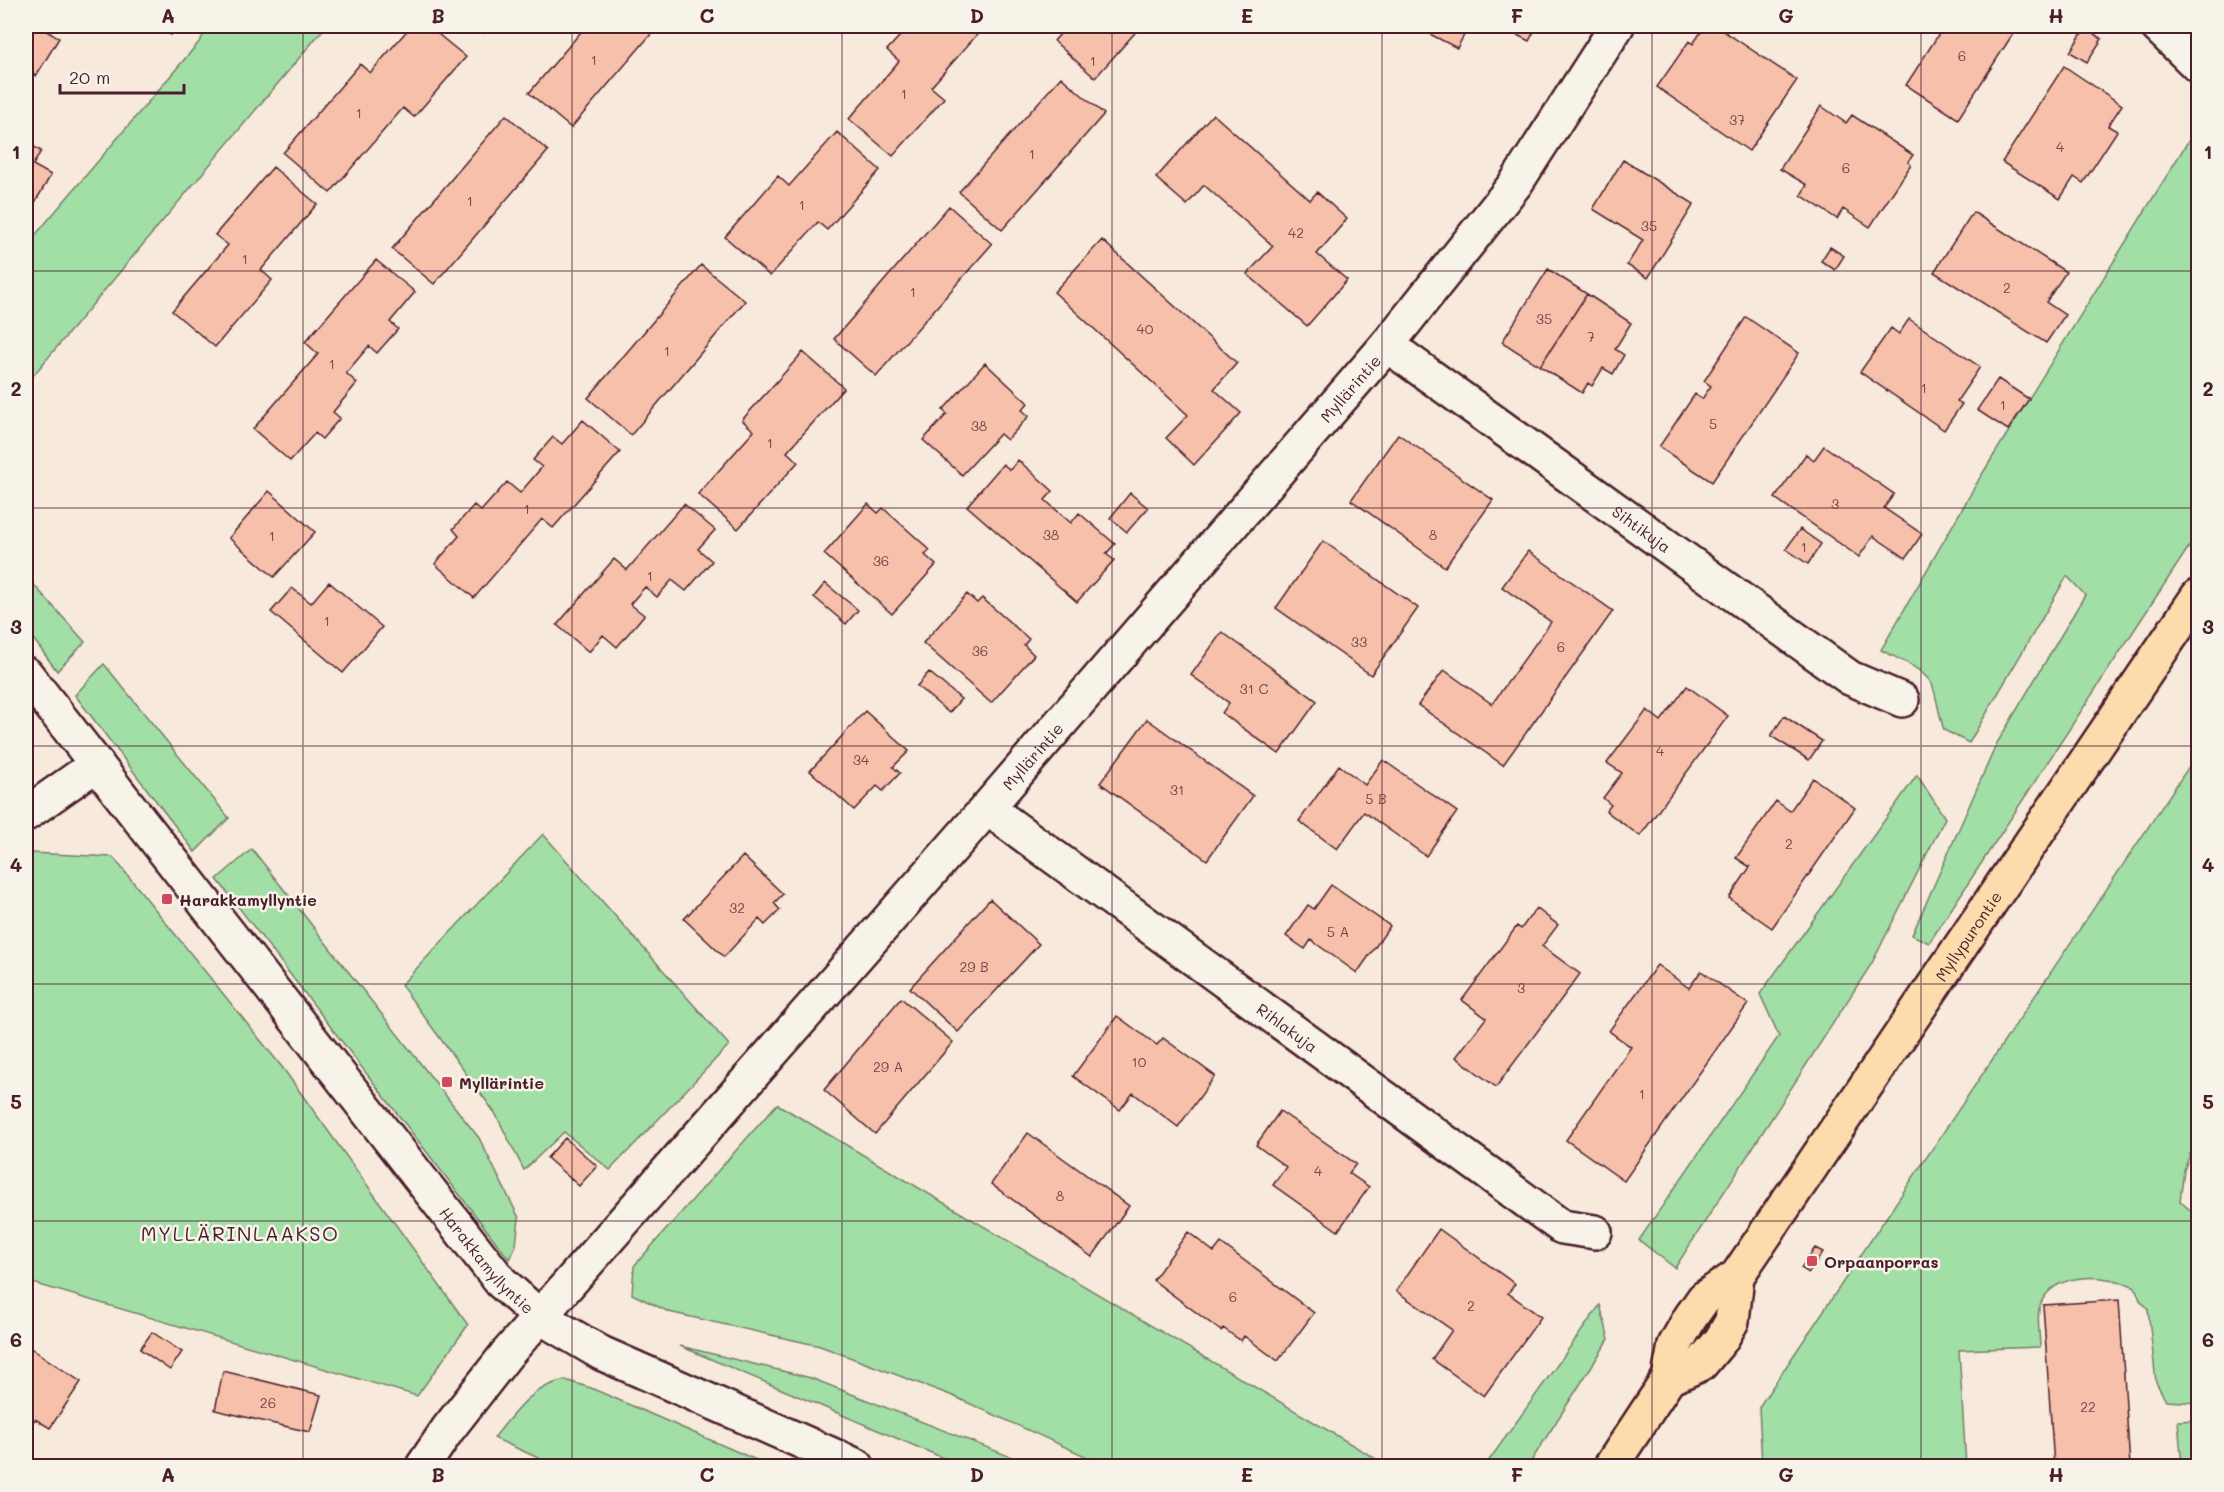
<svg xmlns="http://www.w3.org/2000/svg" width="2224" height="1492" font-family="Mali,sans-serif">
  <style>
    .green { fill: #a1dfa6; stroke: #767f68; stroke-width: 1.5 }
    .building { fill: #f7c0aa; stroke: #4a1f2b; stroke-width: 1.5 }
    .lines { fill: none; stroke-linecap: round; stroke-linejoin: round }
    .minor-casing { stroke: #4a1f2b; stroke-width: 38 }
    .major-casing { stroke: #4a1f2b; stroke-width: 38 }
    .minor { stroke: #f7f3e8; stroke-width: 33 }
    .major { stroke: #fcdcac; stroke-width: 33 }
    .grid { fill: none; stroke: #4a1f2b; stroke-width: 1.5; stroke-opacity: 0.55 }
    .poi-dot { fill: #d1495b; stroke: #f7f3e8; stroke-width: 2 }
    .labels { text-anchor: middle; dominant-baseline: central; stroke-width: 5; stroke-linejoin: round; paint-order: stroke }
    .number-label { font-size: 14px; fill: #75474b }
    .street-label { font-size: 16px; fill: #4a1f2b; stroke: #f7f3e8 }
    .poi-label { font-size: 16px; font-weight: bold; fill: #4a1f2b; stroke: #f7f3e8; text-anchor: start }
    .quarter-label { font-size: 20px; letter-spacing: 1.5px; fill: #4a1f2b; stroke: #f7f3e8 }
    .neatline { fill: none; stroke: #4a1f2b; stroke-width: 2 }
    .grid-label { font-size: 20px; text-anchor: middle; font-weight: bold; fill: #4a1f2b }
  </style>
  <rect width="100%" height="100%" fill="#f7e9dc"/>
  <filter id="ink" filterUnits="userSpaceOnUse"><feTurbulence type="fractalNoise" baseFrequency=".0167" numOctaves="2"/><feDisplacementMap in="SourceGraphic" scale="12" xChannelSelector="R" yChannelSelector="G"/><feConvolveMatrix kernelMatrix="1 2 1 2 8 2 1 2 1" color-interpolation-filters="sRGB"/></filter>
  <g filter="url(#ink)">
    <path class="green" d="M 209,26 L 326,26 L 26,384 L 26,246 L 200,41 Z
      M 2195,130 L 2198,132 L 2198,533 L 1929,943 L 1912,935 L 1997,743 L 2085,595 L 2067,576 L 1969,743 L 1944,730 C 1940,719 1935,690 1932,684 C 1921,667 1898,659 1881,650 L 1981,476 Z
      M 26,576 L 85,642 L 57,671 L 26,629 Z
      M 104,664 L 229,818 L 195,852 L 75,695 Z
      M 2198,753 L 2198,1134 L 2184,1170 L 2180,1201 L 2198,1217 L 2198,1403 L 2166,1401 L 2156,1382 L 2148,1309 L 2140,1300 L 2135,1287 C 2108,1274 2054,1270 2040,1305 C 2036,1317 2040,1335 2040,1347 L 1959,1350 L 1966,1466 L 1762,1466 L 1759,1407 Z
      M 1917,775 L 1945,818 L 1872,963 L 1675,1268 L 1639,1240 L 1779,1036 L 1760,994 Z
      M 543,834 L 729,1045 L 610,1170 L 564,1132 L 524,1170 L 495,1113 L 401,985 Z
      M 252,849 L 479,1138 L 519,1218 L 516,1245 L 509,1259 L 217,879 Z
      M 31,853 L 113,857 L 282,1067 L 468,1325 L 417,1396 L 26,1281 L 26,857 Z
      M 777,1104 L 1388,1466 L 1107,1466 L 953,1396 L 820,1346 L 669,1312 L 632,1294 L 634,1266 Z
      M 1600,1305 L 1609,1339 L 1528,1466 L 1485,1466 Z
      M 680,1346 L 811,1378 L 1034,1466 L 962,1466 Z
      M 565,1380 L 591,1388 L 770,1466 L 556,1466 L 494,1438 C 515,1412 531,1387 565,1380 Z
      M 2198,1420 L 2198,1466 L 2182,1466 L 2178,1421 Z"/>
    <path class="building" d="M 26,26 L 43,26 L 41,28 L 59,38 L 36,76 L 29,72 L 26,78 Z
      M 154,26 L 177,26 L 171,35 Z
      M 411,26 L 428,26 L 466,57 L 414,117 L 403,108 L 330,193 L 283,153 L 360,64 L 370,73 Z
      M 475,26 L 490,26 L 484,33 Z
      M 586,26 L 658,26 L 571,128 L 529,93 Z
      M 909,26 L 976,26 L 981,30 L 931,87 L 944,98 L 893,156 L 849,119 L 899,61 L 887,50 Z
      M 1067,26 L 1141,26 L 1095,78 L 1054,41 Z
      M 1414,26 L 1469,26 L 1457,48 Z
      M 1499,26 L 1537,26 L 1529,41 Z
      M 1705,26 L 1716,26 L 1797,80 L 1749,151 L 1657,87 L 1689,41 L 1693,44 Z
      M 1944,26 L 2018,26 L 1958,119 L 1906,85 Z
      M 2085,28 L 2102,39 L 2087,62 L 2070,52 Z
      M 2064,66 L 2122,105 L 2108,126 L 2117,131 L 2083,183 L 2074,177 L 2060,199 L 2002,162 Z
      M 1061,77 L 1104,114 L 1002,230 L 959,192 Z
      M 1821,106 L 1846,123 L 1852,115 L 1913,155 L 1908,162 L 1911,165 L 1870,227 L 1843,209 L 1837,219 L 1801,195 L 1807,185 L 1780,169 Z
      M 1213,114 L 1310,200 L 1317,192 L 1347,219 L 1317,254 L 1347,280 L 1307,326 L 1247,274 L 1273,246 L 1204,185 L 1187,205 L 1156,178 Z
      M 506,115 L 548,151 L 434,284 L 392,249 Z
      M 837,132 L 880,170 L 827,230 L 818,222 L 770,276 L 725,237 L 778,176 L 789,186 Z
      M 26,142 L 41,151 L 33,165 L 51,175 L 31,209 L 26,205 Z
      M 1623,160 L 1694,204 L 1648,278 L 1627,265 L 1643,240 L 1593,209 Z
      M 273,167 L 317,204 L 261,270 L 272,280 L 215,347 L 172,311 L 228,245 L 215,235 Z
      M 949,206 L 992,244 L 876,376 L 834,339 Z
      M 1973,212 L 2066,272 L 2046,302 L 2065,315 L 2046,343 L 1934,272 Z
      M 1102,240 L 1237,363 L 1214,389 L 1241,413 L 1194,465 L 1166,438 L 1188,415 L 1054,292 Z
      M 1830,247 L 1844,256 L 1835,270 L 1821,261 Z
      M 376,260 L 415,292 L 390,322 L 398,329 L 377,353 L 369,346 L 346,373 L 357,383 L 333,412 L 340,418 L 322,439 L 315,433 L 290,461 L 253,429 L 318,354 L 305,342 Z
      M 701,265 L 745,301 L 631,435 L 588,398 Z
      M 1548,269 L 1587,294 L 1540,366 L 1502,342 Z
      M 1587,294 L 1631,323 L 1615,349 L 1624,355 L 1613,374 L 1603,368 L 1592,386 L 1588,383 L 1582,393 L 1540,366 Z
      M 1746,317 L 1799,353 L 1712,482 L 1659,447 L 1695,394 L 1702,399 L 1711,386 L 1704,381 Z
      M 1909,319 L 1980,367 L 1957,401 L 1962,404 L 1944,430 L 1860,372 L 1891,328 L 1899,334 Z
      M 803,352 L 844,388 L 787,452 L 798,462 L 738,529 L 698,494 L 754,431 L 742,420 Z
      M 985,363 L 1028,403 L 1022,410 L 1029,416 L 1007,440 L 1000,434 L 962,475 L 923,440 L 947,414 L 943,410 Z
      M 1998,379 L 2029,399 L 2008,430 L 1977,410 Z
      M 583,420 L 620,452 L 553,528 L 542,519 L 474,598 L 435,564 L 459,536 L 453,529 L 474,505 L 481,511 L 507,482 L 520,493 L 542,467 L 533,460 L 553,437 L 562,444 Z
      M 1398,434 L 1493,500 L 1445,567 L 1351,500 Z
      M 1824,446 L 1894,494 L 1884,508 L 1922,534 L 1906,558 L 1873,536 L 1859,557 L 1775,498 L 1806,454 L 1814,460 Z
      M 1018,460 L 1053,491 L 1045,500 L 1071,523 L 1079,513 L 1115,544 L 1106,554 L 1114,560 L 1077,602 L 967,506 L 1003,464 L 1010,470 Z
      M 269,491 L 315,532 L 274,577 L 229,538 Z
      M 1130,493 L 1148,508 L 1127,532 L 1110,518 Z
      M 684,504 L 715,530 L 698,549 L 712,561 L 686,591 L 672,580 L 657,597 L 645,587 L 630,604 L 644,615 L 617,647 L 603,635 L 589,652 L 557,625 L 614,559 L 627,570 Z
      M 868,504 L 878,513 L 883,508 L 930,550 L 925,555 L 936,565 L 892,614 L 824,554 Z
      M 1800,529 L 1821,544 L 1808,564 L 1786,549 Z
      M 1323,541 L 1418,608 L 1371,675 L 1276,608 Z
      M 1528,551 L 1613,611 L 1503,765 L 1418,705 L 1444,670 L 1492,704 L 1551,622 L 1502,587 Z
      M 329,582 L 382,627 L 343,673 L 271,612 L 292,588 L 311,603 Z
      M 825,583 L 858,610 L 846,624 L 814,597 Z
      M 967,594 L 977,603 L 982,598 L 1029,639 L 1024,645 L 1034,655 L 991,703 L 923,643 Z
      M 1222,632 L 1317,701 L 1279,754 L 1222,713 L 1229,703 L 1191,675 Z
      M 929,672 L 961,699 L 949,713 L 917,686 Z
      M 1687,686 L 1728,716 L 1640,836 L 1606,811 L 1611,805 L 1603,798 L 1622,773 L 1607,763 L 1647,710 L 1661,721 Z
      M 865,711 L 909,751 L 893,767 L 900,773 L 883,791 L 877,786 L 854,810 L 810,771 Z
      M 1784,716 L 1822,741 L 1809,760 L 1771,736 Z
      M 1147,719 L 1253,796 L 1207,860 L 1100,783 Z
      M 1383,760 L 1457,812 L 1426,856 L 1364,812 L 1337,849 L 1299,821 L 1339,765 L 1365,785 Z
      M 1813,778 L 1855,808 L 1772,928 L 1729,898 L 1750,867 L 1736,858 L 1776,801 L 1790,811 Z
      M 743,856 L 783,894 L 774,903 L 780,910 L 765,925 L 759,919 L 724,957 L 684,919 Z
      M 1331,885 L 1390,926 L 1357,973 L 1311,940 L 1305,949 L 1286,936 L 1308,905 L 1314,909 Z
      M 990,899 L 1039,944 L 958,1032 L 910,988 Z
      M 1536,908 L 1558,925 L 1542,946 L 1580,974 L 1496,1087 L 1456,1057 L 1486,1018 L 1462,1000 L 1517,926 L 1521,929 Z
      M 1657,965 L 1689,988 L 1701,971 L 1748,1004 L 1624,1181 L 1566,1140 L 1631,1047 L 1609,1031 Z
      M 901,998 L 953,1042 L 875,1134 L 824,1090 Z
      M 1117,1016 L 1157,1045 L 1163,1038 L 1215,1076 L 1178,1127 L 1133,1093 L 1120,1110 L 1073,1076 Z
      M 1280,1111 L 1356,1164 L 1349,1173 L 1369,1187 L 1338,1231 L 1273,1185 L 1286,1167 L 1256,1145 Z
      M 1028,1133 L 1129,1206 L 1092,1257 L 991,1184 Z
      M 565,1138 L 597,1166 L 579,1186 L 547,1158 Z
      M 1439,1229 L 1515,1284 L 1508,1293 L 1541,1317 L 1484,1396 L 1432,1359 L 1452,1330 L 1396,1291 Z
      M 1188,1232 L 1214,1252 L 1221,1243 L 1314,1313 L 1278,1361 L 1244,1336 L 1241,1341 L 1223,1328 L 1221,1331 L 1153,1280 Z
      M 1815,1248 L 1823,1252 L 1809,1273 L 1801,1268 Z
      M 2119,1300 L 2130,1466 L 2054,1466 L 2043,1305 Z
      M 152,1332 L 182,1352 L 170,1370 L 140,1349 Z
      M 26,1345 L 81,1382 L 50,1428 L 35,1419 L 30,1426 L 26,1423 Z
      M 223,1371 L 321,1395 L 310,1432 L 215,1410 Z"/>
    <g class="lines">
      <g class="minor-casing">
        <g id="minor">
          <path d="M 2157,26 L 2198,66"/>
          <path id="s1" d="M 1387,345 L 1850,678 L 1902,700"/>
          <path id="s2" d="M 26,674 L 501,1282 L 540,1317 L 601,1353 L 857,1466"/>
          <path id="s3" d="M 987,808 L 1562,1227 L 1595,1232"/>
          <path d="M 26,814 L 97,764"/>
          <path id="s4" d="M 423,1466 L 448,1429 L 506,1355 L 987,808 L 1387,345 L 1516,183 L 1617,26"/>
        </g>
      </g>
      <g class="major-casing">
        <g id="major">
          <path d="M 1669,1378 L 1701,1364 L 1721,1340 L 1732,1321 L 1737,1276"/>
          <path id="s5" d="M 1611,1466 L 1669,1378 L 1675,1345 L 1690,1318 L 1704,1298 L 1737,1276 L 2198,596"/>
        </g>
      </g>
      <use href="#minor" class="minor"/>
      <use href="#major" class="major"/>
    </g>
  </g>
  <path class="grid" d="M 303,26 L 303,1466M 572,26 L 572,1466M 842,26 L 842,1466M 1112,26 L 1112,1466M 1382,26 L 1382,1466M 1652,26 L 1652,1466M 1921,26 L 1921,1466M 26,271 L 2198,271M 26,508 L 2198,508M 26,746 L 2198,746M 26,984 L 2198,984M 26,1221 L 2198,1221"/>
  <g class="poi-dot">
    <rect x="161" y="893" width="12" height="12" rx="3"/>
    <rect x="441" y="1076" width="12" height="12" rx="3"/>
    <rect x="1806" y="1255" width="12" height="12" rx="3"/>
  </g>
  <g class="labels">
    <g class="number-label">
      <text x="1962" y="55">6</text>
      <text x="594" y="59">1</text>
      <text x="1093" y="60">1</text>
      <text x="904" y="93">1</text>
      <text x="359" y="112">1</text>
      <text x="1737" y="119">37</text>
      <text x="2060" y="146">4</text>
      <text x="1032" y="153">1</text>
      <text x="1846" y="167">6</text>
      <text x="470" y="200">1</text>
      <text x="802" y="204">1</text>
      <text x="1649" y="225">35</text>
      <text x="1296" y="232">42</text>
      <text x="245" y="258">1</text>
      <text x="2007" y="287">2</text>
      <text x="913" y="291">1</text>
      <text x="1544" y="318">35</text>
      <text x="1145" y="328">40</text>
      <text x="1591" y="336">7</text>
      <text x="667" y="350">1</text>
      <text x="332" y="363">1</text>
      <text x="1924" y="387">1</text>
      <text x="2003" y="404">1</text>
      <text x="1713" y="423">5</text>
      <text x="979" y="425">38</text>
      <text x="770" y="442">1</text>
      <text x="1835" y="503">3</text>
      <text x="527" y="508">1</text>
      <text x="1051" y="534">38</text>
      <text x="1433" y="534">8</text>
      <text x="272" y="535">1</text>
      <text x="1804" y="546">1</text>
      <text x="881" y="560">36</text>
      <text x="650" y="575">1</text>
      <text x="327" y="620">1</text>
      <text x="1359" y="641">33</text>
      <text x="1561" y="646">6</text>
      <text x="980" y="650">36</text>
      <text x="1254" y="688">31 C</text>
      <text x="1660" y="750">4</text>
      <text x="861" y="759">34</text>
      <text x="1177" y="789">31</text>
      <text x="1376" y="798">5 B</text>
      <text x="1789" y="843">2</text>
      <text x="737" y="907">32</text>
      <text x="1338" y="931">5 A</text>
      <text x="974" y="966">29 B</text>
      <text x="1521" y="987">3</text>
      <text x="1139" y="1061">10</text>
      <text x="888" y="1066">29 A</text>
      <text x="1642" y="1093">1</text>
      <text x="1318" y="1170">4</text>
      <text x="1060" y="1195">8</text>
      <text x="1233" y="1296">6</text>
      <text x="1471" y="1305">2</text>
      <text x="268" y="1402">26</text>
      <text x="2088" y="1406">22</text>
    </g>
    <g class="street-label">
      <text stroke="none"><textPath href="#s4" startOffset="1422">Myllärintie</textPath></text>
      <text stroke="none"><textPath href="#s1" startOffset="314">Sihtikuja</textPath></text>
      <text stroke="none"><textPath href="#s4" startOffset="936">Myllärintie</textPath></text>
      <text stroke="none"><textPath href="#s5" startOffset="645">Myllypurontie</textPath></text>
      <text stroke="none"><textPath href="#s3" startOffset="372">Rihlakuja</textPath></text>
      <text stroke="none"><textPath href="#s2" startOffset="746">Harakkamyllyntie</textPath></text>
    </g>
    <g class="poi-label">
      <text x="179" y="899">Harakkamyllyntie</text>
      <text x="459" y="1082">Myllärintie</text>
      <text x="1824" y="1261">Orpaanporras</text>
    </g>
    <g class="quarter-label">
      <text x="240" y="1233">MYLLÄRINLAAKSO</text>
    </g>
  </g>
  <rect width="2224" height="1492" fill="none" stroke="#f7f3e8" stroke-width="66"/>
  <path d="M60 84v9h124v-9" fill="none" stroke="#4a1f2b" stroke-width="3"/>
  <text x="69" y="84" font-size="18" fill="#4a1f2b" stroke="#f7f3e8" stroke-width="4.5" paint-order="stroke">20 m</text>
  <rect x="33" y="33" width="2158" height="1426" class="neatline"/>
  <g class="grid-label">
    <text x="168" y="23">A</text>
    <text x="438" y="23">B</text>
    <text x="707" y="23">C</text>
    <text x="977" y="23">D</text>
    <text x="1247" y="23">E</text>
    <text x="1517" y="23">F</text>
    <text x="1786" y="23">G</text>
    <text x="2056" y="23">H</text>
    <text x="16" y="159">1</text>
    <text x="2208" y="159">1</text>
    <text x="16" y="396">2</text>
    <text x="2208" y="396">2</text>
    <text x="16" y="634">3</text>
    <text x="2208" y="634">3</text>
    <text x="16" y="872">4</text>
    <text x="2208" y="872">4</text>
    <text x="16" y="1109">5</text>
    <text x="2208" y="1109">5</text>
    <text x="16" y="1347">6</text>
    <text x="2208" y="1347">6</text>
    <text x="168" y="1482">A</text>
    <text x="438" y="1482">B</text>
    <text x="707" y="1482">C</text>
    <text x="977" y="1482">D</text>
    <text x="1247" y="1482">E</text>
    <text x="1517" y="1482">F</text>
    <text x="1786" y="1482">G</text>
    <text x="2056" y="1482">H</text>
  </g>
</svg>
